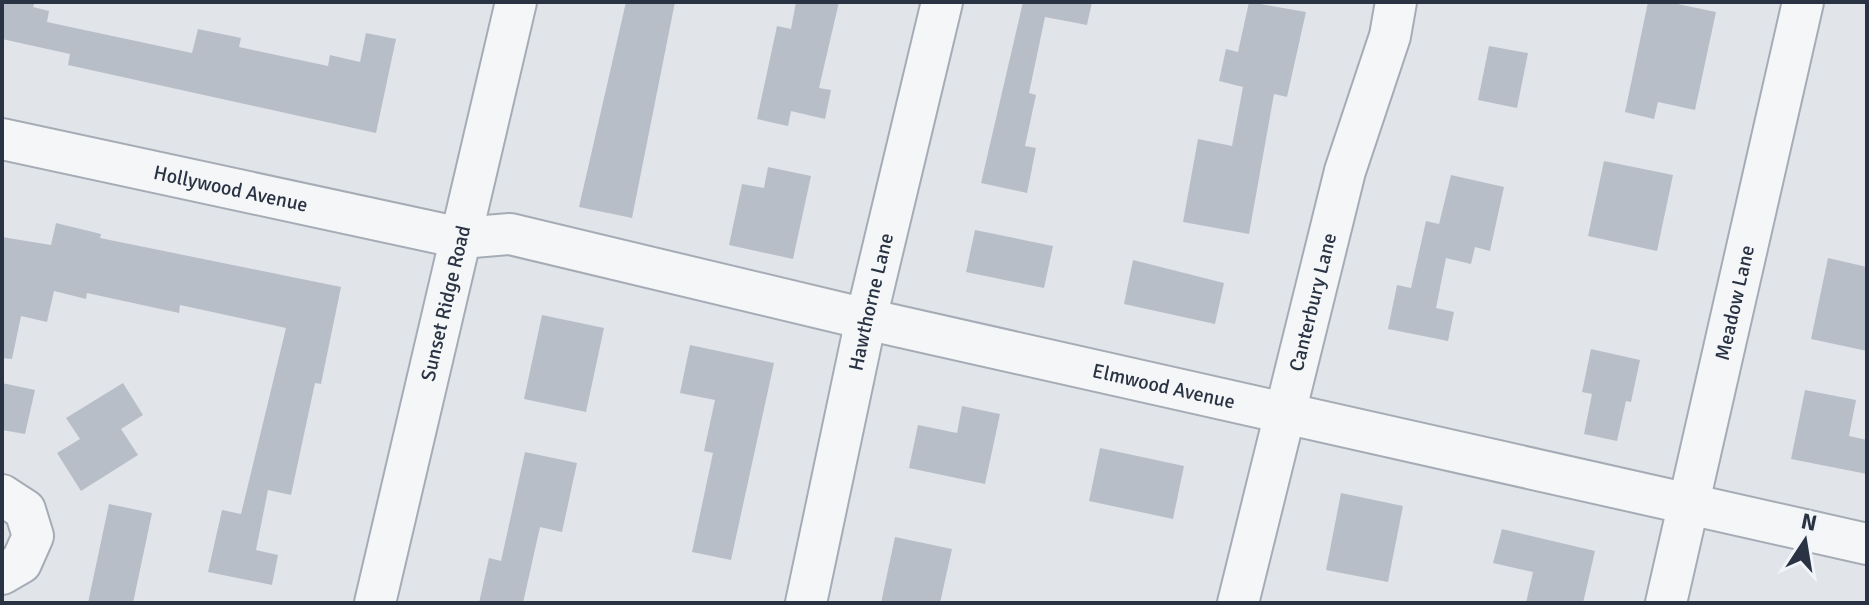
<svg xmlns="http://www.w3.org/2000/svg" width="1869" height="605" font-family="Signika,sans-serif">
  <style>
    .building { fill: #b8bec8 }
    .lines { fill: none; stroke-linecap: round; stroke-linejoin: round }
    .minor-casing { stroke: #a6acb5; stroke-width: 44 }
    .minor { stroke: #f4f6f8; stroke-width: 40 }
    .labels { text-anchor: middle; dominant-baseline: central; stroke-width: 7; stroke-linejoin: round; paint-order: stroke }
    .street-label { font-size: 20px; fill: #293343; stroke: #f1f4f8 }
  </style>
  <rect width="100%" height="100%" fill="#e1e5ea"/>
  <path class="building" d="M 2,2 L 35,2 L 33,7 L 49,11 L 47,22 L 192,53 L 198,29 L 241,38 L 239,47 L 328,66 L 330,55 L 360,62 L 366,33 L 396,39 L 376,133 L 68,65 L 70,54 L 2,39 Z
    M 626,2 L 675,2 L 632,218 L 579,207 Z
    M 796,2 L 839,2 L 819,88 L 831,90 L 825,119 L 791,111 L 788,126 L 757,119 L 777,26 L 791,29 Z
    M 1023,2 L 1092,2 L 1087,25 L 1045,17 L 1029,93 L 1036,95 L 1025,146 L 1036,148 L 1027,193 L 981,183 Z
    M 1249,2 L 1306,12 L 1287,97 L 1274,94 L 1249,234 L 1183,222 L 1198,139 L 1232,146 L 1243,87 L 1219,81 L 1226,49 L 1238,52 Z
    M 1648,2 L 1668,2 L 1716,12 L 1695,110 L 1658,102 L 1654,119 L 1625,112 Z
    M 1489,46 L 1528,53 L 1517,108 L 1478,100 Z
    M 1604,161 L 1673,175 L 1657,251 L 1588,236 Z
    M 768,167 L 811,176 L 793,259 L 729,245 L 742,184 L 764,188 Z
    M 1451,175 L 1504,187 L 1490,251 L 1475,247 L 1471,264 L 1446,258 L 1436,308 L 1454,312 L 1448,341 L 1388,329 L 1397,285 L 1411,288 L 1426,221 L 1439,224 Z
    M 56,223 L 101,234 L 100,238 L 341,287 L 321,384 L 315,383 L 291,495 L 268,490 L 256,550 L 278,555 L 272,585 L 208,572 L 222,510 L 241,514 L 286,328 L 180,305 L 179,313 L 87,293 L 86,299 L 54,291 L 47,322 L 21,316 L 12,359 L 2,358 L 2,237 L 51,245 Z
    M 975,230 L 1053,246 L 1044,288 L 966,272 Z
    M 1828,258 L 1867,267 L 1867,351 L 1811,339 Z
    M 1133,260 L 1224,283 L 1215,324 L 1124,304 Z
    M 542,315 L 604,328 L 586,412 L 524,399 Z
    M 690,345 L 774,363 L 731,560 L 692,552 L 713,453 L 704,451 L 715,400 L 680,393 Z
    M 1591,349 L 1640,360 L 1631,402 L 1626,401 L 1617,441 L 1584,434 L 1592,394 L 1582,392 Z
    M 2,383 L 35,390 L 25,434 L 2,430 Z
    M 123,383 L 143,415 L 121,429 L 138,455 L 81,491 L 57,453 L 80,439 L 66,418 Z
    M 1805,390 L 1856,400 L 1849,436 L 1867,440 L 1867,474 L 1791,459 Z
    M 962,406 L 1000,414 L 985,484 L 909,468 L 918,425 L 957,433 Z
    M 1100,448 L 1184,466 L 1173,519 L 1089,501 Z
    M 525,452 L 577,463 L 562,532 L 540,527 L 523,603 L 479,603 L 489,558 L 501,561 Z
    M 1341,493 L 1403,506 L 1388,582 L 1326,570 Z
    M 109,504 L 152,513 L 133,603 L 88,603 Z
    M 1502,529 L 1595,551 L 1583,603 L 1526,603 L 1533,572 L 1493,563 Z
    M 895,537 L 952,549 L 940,603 L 881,603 Z"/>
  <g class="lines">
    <g class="minor-casing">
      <g id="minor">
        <path id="s1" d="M 2,139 L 461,238 L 510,234 L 866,319 L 1867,544"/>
        <path d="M 2,495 L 25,510 L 33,536 L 21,563 L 2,574"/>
        <path id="s2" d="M 375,603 L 516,2"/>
        <path id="s3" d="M 806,603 L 866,319 L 942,2"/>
        <path id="s4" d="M 1238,603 L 1345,171 L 1390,36 L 1396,2"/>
        <path id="s5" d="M 1666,603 L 1803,2"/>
      </g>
    </g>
    <use href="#minor" class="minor"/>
  </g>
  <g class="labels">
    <g class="street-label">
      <text stroke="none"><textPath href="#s1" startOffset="234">Hollywood Avenue</textPath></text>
      <text stroke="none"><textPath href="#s4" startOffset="310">Canterbury Lane</textPath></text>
      <text stroke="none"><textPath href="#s3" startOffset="308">Hawthorne Lane</textPath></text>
      <text stroke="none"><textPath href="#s2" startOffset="308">Sunset Ridge Road</textPath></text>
      <text stroke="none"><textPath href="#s5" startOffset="308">Meadow Lane</textPath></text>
      <text stroke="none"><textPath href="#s1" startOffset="1190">Elmwood Avenue</textPath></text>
    </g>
  </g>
  <rect width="1869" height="605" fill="none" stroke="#293343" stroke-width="8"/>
  <g transform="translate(1805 541) rotate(12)" stroke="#f1f4f8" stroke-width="6" paint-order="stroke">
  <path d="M0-6L14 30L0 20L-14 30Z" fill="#293343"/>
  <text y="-12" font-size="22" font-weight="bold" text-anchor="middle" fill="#293343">N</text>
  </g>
</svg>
